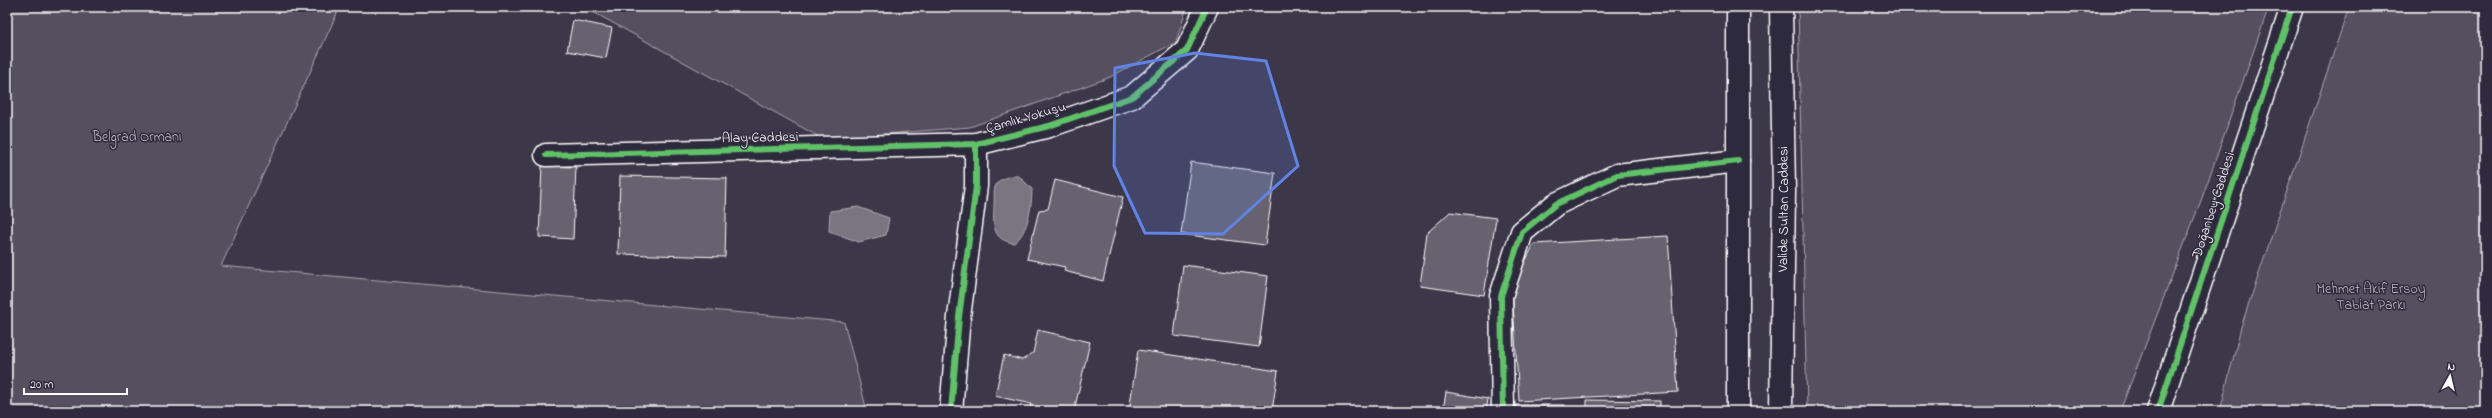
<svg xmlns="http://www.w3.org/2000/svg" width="2492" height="418" font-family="'Indie Flower',sans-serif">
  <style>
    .green { fill: #555060; stroke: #aaa8b0 }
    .water { fill: #797682; stroke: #afadb4 }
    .building { fill: #666270; stroke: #fff }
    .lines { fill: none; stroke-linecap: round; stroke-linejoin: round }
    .minor-casing { stroke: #fff; stroke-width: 25 }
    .major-casing { stroke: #fff; stroke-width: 25 }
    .minor { stroke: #2f2a3d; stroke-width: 22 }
    .major { stroke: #2f2a3d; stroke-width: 22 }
    .cycleway-casing { stroke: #2f2a3d; stroke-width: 8 }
    .cycleway { stroke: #61c268; stroke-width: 6 }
    .marked { fill: #6183e4; fill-opacity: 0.2; stroke: #6183e4; stroke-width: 3; stroke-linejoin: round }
    .labels { text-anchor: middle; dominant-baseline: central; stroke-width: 3; stroke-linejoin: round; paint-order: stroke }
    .street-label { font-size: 14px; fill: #fff; stroke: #2f2a3d }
    .park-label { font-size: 14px; fill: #bbb9bf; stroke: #2f2a3d }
  </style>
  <rect width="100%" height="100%" fill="#3c3749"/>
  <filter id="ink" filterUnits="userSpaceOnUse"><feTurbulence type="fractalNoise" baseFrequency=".025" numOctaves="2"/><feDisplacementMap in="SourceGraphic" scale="8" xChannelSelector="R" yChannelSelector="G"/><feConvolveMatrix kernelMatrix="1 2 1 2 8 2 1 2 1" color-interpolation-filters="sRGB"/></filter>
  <g filter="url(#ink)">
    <path class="green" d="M 7,7 L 340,7 L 221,266 L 844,322 L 867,411 L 7,411 Z
      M 584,7 L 1187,7 L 1176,42 L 1108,78 L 970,127 L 823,139 Z
      M 1798,7 L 2269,7 L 2202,198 L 2120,411 L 1807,411 Z
      M 2349,7 L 2485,7 L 2485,411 L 2220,411 L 2241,327 Z"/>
    <path class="water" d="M 1011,176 L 1019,176 L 1032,189 C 1032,206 1028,233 1014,243 C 992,240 993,225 994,207 C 995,191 990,181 1011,176 Z
      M 858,207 L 889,218 L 886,235 L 859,242 L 829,231 L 830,211 Z"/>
    <path class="building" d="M 573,20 L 612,28 L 606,58 L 567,51 Z
      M 1191,162 L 1275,173 L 1265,245 L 1181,234 Z
      M 542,166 L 576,167 L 573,239 L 539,237 Z
      M 620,176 L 727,178 L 725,257 L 618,254 Z
      M 1055,180 L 1123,197 L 1103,281 L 1064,271 L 1065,267 L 1027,259 L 1039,210 L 1048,209 Z
      M 1450,212 L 1496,218 L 1484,295 L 1420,286 L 1427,233 Z
      M 1668,236 L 1678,392 L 1519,401 L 1512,287 L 1534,244 Z
      M 1183,265 L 1268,276 L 1259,347 L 1174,336 Z
      M 1038,330 L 1090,342 L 1074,411 L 1029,411 L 1031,404 L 995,396 L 1004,355 L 1022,360 L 1033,353 Z
      M 1138,350 L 1278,371 L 1272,411 L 1129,411 Z
      M 1446,392 L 1488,399 L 1486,411 L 1443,411 Z
      M 1587,400 L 1660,401 L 1660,411 L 1587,411 Z
      M 1516,405 L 1565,405 L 1565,411 L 1516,411 Z"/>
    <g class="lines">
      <g class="minor-casing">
        <path id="minor" d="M 546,155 L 976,144
          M 951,411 L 959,317 L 976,186 L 976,144 L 1049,126 L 1132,97 L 1187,50 L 1207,7
          M 1503,411 L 1501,296 L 1522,232 L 1556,204 L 1617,175 L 1738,161
          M 2158,411 L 2292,7"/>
      </g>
      <g class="major-casing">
        <g id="major">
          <path d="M 1738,411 L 1738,7"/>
          <path id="s1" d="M 1781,411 L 1784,191 L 1781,7"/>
        </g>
      </g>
      <use href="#minor" class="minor"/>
      <use href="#major" class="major"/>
      <g class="cycleway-casing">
        <path id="cycleway" d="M 546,155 L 976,144
          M 951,411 L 959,317 L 976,186 L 976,144 L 1049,126 L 1132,97 L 1187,50 L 1207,7
          M 1503,411 L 1501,296 L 1522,232 L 1556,204 L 1617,175 L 1738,161
          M 2158,411 L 2292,7"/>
      </g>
      <use href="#cycleway" class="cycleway"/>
    </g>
  </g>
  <path class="marked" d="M 1195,53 L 1266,61 L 1298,166 L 1223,234 L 1145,233 L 1114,166 L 1115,68 Z"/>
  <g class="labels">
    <g class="street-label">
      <text transform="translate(1026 118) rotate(-16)">Çamlık Yokuşu</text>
      <text transform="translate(760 138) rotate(-1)">Alay Caddesi</text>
      <text transform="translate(2214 205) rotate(-72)">Doğanbey Caddesi</text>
      <text stroke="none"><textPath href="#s1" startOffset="202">Valide Sultan Caddesi</textPath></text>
    </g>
    <g class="park-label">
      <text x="137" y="137">Belgrad Ormanı</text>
      <text x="2371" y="289">Mehmet Akif Ersoy<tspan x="2371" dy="16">Tabiat Parkı</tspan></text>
    </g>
  </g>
  <rect width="2492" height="418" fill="none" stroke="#2f2a3d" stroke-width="24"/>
  <rect x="12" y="12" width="2468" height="394" fill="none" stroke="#fff" stroke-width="1.5" filter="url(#ink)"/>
  <g transform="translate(2450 376) rotate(8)" stroke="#2f2a3d" stroke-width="3" paint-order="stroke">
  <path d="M0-3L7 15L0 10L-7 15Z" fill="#ffffff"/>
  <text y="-6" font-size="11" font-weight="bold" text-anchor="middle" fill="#ffffff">N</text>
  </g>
  <path d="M24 388v6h103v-6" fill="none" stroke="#ffffff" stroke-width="2"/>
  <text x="30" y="388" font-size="12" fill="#ffffff" stroke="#2f2a3d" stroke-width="3" paint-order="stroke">20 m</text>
</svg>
